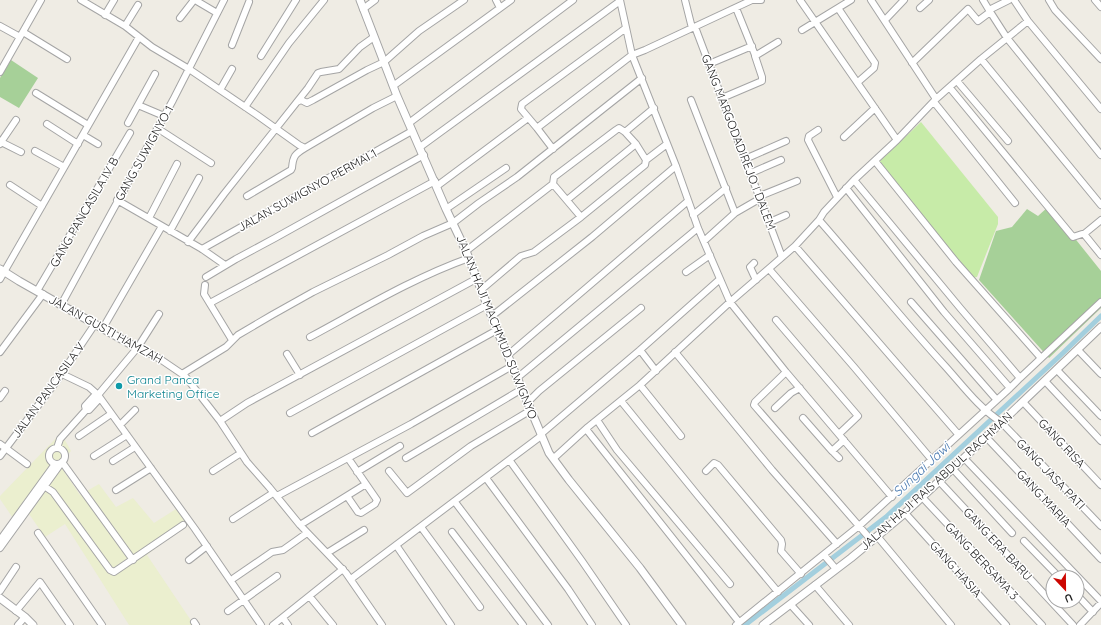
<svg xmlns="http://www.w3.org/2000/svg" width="1101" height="625" font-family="Quicksand,sans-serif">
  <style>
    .farmland { fill: #ebefcf }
    .grass { fill: #c7eba8 }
    .forest { fill: #a6d098 }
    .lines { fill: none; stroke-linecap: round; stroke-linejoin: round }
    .canal { stroke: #a3cfde; stroke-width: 5 }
    .minor-casing { stroke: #a5a5a5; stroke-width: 8 }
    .tertiary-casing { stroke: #a5a5a5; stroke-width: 9 }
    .minor { stroke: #fff; stroke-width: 6 }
    .tertiary { stroke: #fff; stroke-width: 7 }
    .culture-dot { fill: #0f9aa8; stroke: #fff; stroke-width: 1.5 }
    .labels { text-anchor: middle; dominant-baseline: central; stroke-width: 3; stroke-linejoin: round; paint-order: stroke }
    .street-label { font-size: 12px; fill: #1e1e1e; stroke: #fff }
    .culture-label { font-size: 12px; fill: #0d838f; stroke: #fff; text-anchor: start }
    .water-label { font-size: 13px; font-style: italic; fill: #4879b0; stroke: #fff }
  </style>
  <rect width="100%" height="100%" fill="#efece4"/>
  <path class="farmland" d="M 61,433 L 71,451 L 59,464 L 80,495 L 99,484 L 116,507 L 133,498 L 154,523 L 176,509 L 186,523 L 147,555 L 194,625 L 129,625 L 65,524 L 45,537 L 29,514 L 17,524 L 0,499 L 0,496 Z"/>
  <path class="grass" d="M 921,122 L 998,217 L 998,224 L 977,277 L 971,278 L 877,164 Z"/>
  <path class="forest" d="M 11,60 L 38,78 L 19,108 L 0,97 L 0,78 Z
    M 1049,206 L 1101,271 L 1101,308 L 1049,358 L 979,280 L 996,231 L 1012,227 L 1027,209 L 1038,216 Z"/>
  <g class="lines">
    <path class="canal" d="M 745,625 L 886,517 L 1063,353 L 1101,316"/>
    <g class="minor-casing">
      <path id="minor" d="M 81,0 L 125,26 L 152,47 L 189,69 L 257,115 L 299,145 L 305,148 L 373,108 L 397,96
        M 195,0 L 217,13
        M 496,0 L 500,8
        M 620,0 L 632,55 L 676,166 L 698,228 L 730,302 L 786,372 L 892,497
        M 685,0 L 692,28
        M 752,0 L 761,0
        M 800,0 L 897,140
        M 871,0 L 936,99
        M 983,0 L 989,10
        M 1009,0 L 989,10 L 1007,38 L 1101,155
        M 1014,0 L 1028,21 L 1101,109
        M 1049,0 L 1055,10 L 1101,59
        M 1095,0 L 1101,7
        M 736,8 L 755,55
        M 838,8 L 875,63 L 874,68 L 858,82
        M 920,8 L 929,0
        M 363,9 L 375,0
        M 105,15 L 114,0
        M 180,18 L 194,0
        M 885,20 L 904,0
        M 0,26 L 20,37
        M 125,26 L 138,5
        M 695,27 L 782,257
        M 802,30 L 851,0
        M 23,32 L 67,59
        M 232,45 L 249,2
        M 261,56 L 296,0
        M 981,59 L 1101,205
        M 912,63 L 968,9 L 978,21 L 990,12
        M 709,64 L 752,46
        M 0,72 L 41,0
        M 957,81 L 1008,141
        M 393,86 L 511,0
        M 950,88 L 1073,237 L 1082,234 L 1084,234 L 1101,220
        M 220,90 L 232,69
        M 36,93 L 88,125
        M 722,98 L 762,81 L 762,77 L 755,56 L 778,42
        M 691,100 L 735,213
        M 297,102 L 301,100 L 307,103 L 313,100 L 367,70 L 384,62 L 419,31 L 464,0
        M 934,102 L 1015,203
        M 138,105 L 164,116
        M 245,107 L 289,43 L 324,0
        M 128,123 L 155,74
        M 409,123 L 573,0
        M 47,124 L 78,144
        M 157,128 L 211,163
        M 537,128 L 632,55 L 645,50 L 752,0
        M 818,130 L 809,136 L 808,140 L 837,197
        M 83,135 L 98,144
        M 844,137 L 875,108
        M 0,141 L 1,142 L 16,120
        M 0,144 L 1,142 L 21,152
        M 420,147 L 620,1
        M 553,149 L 537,128 L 521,109 L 522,104 L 626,28
        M 35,151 L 64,167
        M 745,159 L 786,141
        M 646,160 L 667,144
        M 875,161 L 956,262 L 1041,358
        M 751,173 L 781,160
        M 553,184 L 581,217
        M 10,185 L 42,206
        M 437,186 L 528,118
        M 846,188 L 944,312 L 1010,388 L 1020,378 L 961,309 L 854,180
        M 247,196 L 291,170 L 292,168 C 293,156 295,154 305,148
        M 760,196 L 797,181
        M 117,200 L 202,249 L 225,265
        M 567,200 L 636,144
        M 446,209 L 506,168
        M 693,215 L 726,188
        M 149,218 L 177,164
        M 819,220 C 862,269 902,319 945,366 C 963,386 979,408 1001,422 L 1101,526
        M 770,222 L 786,215
        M 170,231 L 199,178
        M 1084,234 L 1101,255
        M 704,241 L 735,213 L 761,198
        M 188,242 L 224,194 L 308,88 L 318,73 L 321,72 L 339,69 L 360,47 L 374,37
        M 795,246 L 958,434
        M 202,249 L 412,131
        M 466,251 L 553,184 L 554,177 L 616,130 L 619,128 L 625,132 L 654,108
        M 754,263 L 750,267 L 756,280
        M 769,269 L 854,367 L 932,460
        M 686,272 L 710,255
        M 206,277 L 236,259 L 275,238 L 424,155
        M 0,279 L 139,37
        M 205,285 L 204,294 L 232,340
        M 481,290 L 521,256 L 534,252 L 581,217 L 645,165 L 646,160 L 636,144 L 625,132
        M 37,291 L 130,133
        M 911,302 L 996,399
        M 210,303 L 435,181
        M 61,305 L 173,100 L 224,0
        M 492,316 L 592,237 L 676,166
        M 776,320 L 858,416 L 839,434
        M 103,328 L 162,226
        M 310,337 C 362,309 413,278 469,258
        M 138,347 L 160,359 L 185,376 L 220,421 L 247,462 L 269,487 L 300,525 L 346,573 L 382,625
        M 640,350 L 656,371
        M 1078,350 L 1101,374
        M 0,352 L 43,294
        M 675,352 L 772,470 L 837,544
        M 287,354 L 300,375
        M 508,355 L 688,201
        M 1057,370 L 1101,416
        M 786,372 L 755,402 L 754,405 L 872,541
        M 62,374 L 89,387 L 98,395 L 195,529 L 261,625
        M 182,374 L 226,347 L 238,335 L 272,315 L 313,292 L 388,255 L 423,236 L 453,223 L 479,203 L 517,177 L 642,78
        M 517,378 L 698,228
        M 1020,378 L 1101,302
        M 1045,381 L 1101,441
        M 640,385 L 681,436
        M 98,395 L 138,347 L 159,314
        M 0,398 L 5,391
        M 621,401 L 699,497 L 778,592
        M 528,402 L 539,391 L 641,308
        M 1023,402 L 1101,485
        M 775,408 L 791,393 L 800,388
        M 86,410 L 89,410 L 100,398
        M 290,413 L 487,305
        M 803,418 L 832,451 L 844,440
        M 597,420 L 617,450 L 730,584
        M 220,421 L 247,403 L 476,279
        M 120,425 L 135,410
        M 586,429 L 739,622
        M 312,433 L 497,330
        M 541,434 L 640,350 L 720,279
        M 79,436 L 111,414
        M 986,437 L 1101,559
        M 0,444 L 27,464
        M 57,448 L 60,439 L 86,410 L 85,406 L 96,394
        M49 456a8 8 0 1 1 16 0a8 8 0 1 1-16 0Z
        M 832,451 L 839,458
        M 0,456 L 58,379 L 95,324
        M 94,456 L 127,435
        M 406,458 L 522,389
        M 554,458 L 588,427 L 640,385 L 730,302 L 795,246 L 819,220 L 824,212 L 854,180 L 897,140 L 936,99 L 981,59 L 1028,21
        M 964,458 L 1101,601
        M 113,461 L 135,447
        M 510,461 L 582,561 L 626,625
        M 953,469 L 1012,533
        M 213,471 L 241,453
        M 389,471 L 407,493 L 471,446 L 531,410
        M 706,471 L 714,463 L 718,465 L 781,540 L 782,544 L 781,551 L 801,574
        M 357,472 L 400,446
        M 486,478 L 568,589 L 592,625
        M 939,481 L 1073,625
        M 44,486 L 53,492 L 110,570 L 114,572 L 183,525
        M 116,490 L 151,468
        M 277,496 L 411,424 L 512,366
        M 347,496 L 358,512 L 361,513 L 375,504 L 377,500 L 348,458
        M 922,497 L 1042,625
        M 455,502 L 548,625
        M 905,513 L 1006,625
        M 233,519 L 273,493
        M 300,525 L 366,484
        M 421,527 L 480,607
        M 452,532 L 523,625
        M 38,533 L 102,625
        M 877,536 L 951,625
        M 0,540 L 55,464
        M 1024,541 L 1059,577
        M 396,545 L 451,625
        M 0,548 L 62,462 L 133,560
        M 327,553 L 364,530
        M 824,555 L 836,569
        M 189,560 L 207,546
        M 234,578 L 272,552 L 283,550 L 307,533
        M 351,579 L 541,436
        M 815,585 L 849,625
        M 0,591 L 16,567
        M 1077,595 L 1093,612
        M 310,597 L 333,625
        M 791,605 L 809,625
        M 16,611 L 40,582 L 70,625
        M 228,611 L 277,576
        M 283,618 L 288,625
        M 194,622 L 196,625
        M 18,625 L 25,617
        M 273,625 L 343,569
        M 736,625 L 859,526 L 1010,388
        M 1080,625 L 1101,603"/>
    </g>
    <g class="tertiary-casing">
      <path id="tertiary" d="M 360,0 L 397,96 L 446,209 L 466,251 L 497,330 L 549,453 L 569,480 L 640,568 L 682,625
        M 0,269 L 19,281 L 130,344 L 138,347
        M 0,598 L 25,617 L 33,625
        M 763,625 L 851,558 L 905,513 L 964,458 L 1101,327"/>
    </g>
    <use href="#minor" class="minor"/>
    <use href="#tertiary" class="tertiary"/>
  </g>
  <circle class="culture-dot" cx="119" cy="386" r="4"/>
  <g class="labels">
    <g class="street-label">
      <text transform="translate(739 142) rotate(69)">GANG MARGODADIREJO I DALEM</text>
      <text transform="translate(144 153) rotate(-61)">GANG SUWIGNYO 1</text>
      <text transform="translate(307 190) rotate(-29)">JALAN SUWIGNYO PERMAI 1</text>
      <text transform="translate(84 212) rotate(-60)">GANG PANCASILA IV B</text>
      <text transform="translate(497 327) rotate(68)">JALAN HAJI MACHMUD SUWIGNYO</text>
      <text transform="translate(106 329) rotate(29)">JALAN GUSTI HAMZAH</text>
      <text transform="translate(48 390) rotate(-54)">JALAN PANCASILA V</text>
      <text transform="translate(1062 443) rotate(47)">GANG RISA</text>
      <text transform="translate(1051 474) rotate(46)">GANG JASA PATI</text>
      <text transform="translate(936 481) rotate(-42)">JALAN HAJI RAIS ABDUL RACHMAN</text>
      <text transform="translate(1044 498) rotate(47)">GANG MARIA</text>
      <text transform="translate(998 544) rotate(47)">GANG ERA BARU</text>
      <text transform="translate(982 561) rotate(47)">GANG BERSAMA 3</text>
      <text transform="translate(956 569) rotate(48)">GANG HASIA</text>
    </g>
    <g class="culture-label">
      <text x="127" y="379">Grand Panca<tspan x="127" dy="14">Marketing Office</tspan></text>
    </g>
    <g class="water-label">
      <text transform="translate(921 469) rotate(-43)">Sungai Jawi</text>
    </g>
  </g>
  <g transform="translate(1065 589) rotate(158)"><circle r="19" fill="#ffffff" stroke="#a5a5a5"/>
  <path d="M0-3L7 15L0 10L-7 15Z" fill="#cc0600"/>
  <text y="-6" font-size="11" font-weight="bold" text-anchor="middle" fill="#1e1e1e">U</text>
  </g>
</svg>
